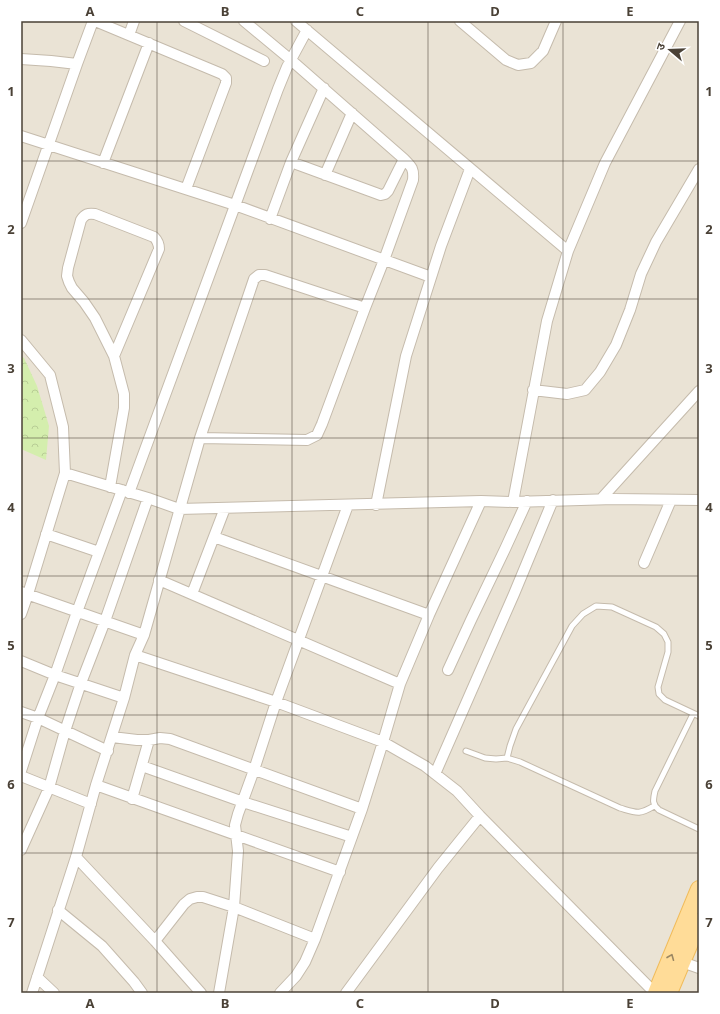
<svg xmlns="http://www.w3.org/2000/svg" width="720" height="1014" font-family="'Noto Sans','Noto Sans Devanagari',sans-serif">
  <style>
    .residential { fill: #eae3d5 }
    .forest { fill: url(#forest-crowns) }
    .lines { fill: none; stroke-linecap: round; stroke-linejoin: round }
    .service-casing { stroke: #c5bbac; stroke-width: 7 }
    .minor-casing { stroke: #c5bbac; stroke-width: 12 }
    .primary-casing { stroke: #f1bc5b; stroke-width: 18 }
    .service { stroke: #fff; stroke-width: 5 }
    .minor { stroke: #fff; stroke-width: 10 }
    .primary { stroke: #ffdc98; stroke-width: 16 }
    .oneway { stroke: #9b8762 }
    .grid { fill: none; stroke: #4a4136; stroke-width: 1; stroke-opacity: 0.55 }
    .neatline { fill: none; stroke: #4a4136; stroke-width: 1.5 }
    .grid-label { font-size: 13px; text-anchor: middle; font-weight: bold; fill: #4a4136 }
  </style>
  <defs>
    <pattern id="forest-crowns" width="20" height="18" patternUnits="userSpaceOnUse"><rect width="20" height="18" fill="#d4eead"/><path d="M2 6a3 3 0 1 1 6 0M12 15a3 3 0 1 1 6 0" fill="none" stroke="#b8cd95"/></pattern>
  </defs>
  <rect width="100%" height="100%" fill="#f6f1e8"/>
  <path class="residential" d="M 21,21 L 699,21 L 699,993 L 21,993 Z"/>
  <path class="forest" d="M 21,356 L 24,358 L 37,386 L 49,426 L 46,460 L 21,449 Z"/>
  <g class="lines">
    <g class="service-casing">
      <path id="service" d="M 693,714 L 655,791 C 653,800 652,804 659,810 L 699,829
        M 466,751 L 485,758 L 496,759 L 507,758 L 520,762 L 620,808 C 637,813 639,815 654,806
        M 507,758 L 510,746 L 516,729 L 572,626 L 583,614 L 596,606 L 612,607 L 656,627 L 664,634 L 668,642 L 668,652 L 658,687 L 659,694 L 665,700 L 699,716"/>
    </g>
    <g class="minor-casing">
      <path id="minor" d="M 95,21 L 222,74 L 226,78 L 226,83 L 186,189
        M 184,21 L 264,61
        M 296,21 L 568,251
        M 460,21 L 506,60 L 518,65 L 531,63 L 543,51 L 556,21
        M 129,35 L 134,21
        M 21,59 L 51,61 L 77,64 L 21,223
        M 77,64 L 93,21
        M 21,136 L 235,205 L 431,277
        M 291,162 L 381,195 L 385,194 L 388,191 L 404,159
        M 103,163 L 149,43
        M 325,175 L 352,113
        M 270,219 L 291,162 L 324,88
        M 21,340 L 50,375 L 63,427 L 65,473 L 148,498 L 179,509 L 481,501 L 513,502 L 614,499 L 699,500
        M 533,390 L 567,394 L 585,390 L 600,372 L 616,345 L 630,310 L 641,274 L 656,242 L 699,169
        M 200,438 L 307,440 L 317,435 L 322,424 L 365,308 L 384,260 L 413,180 C 414,169 412,167 404,159 L 291,60 L 244,21
        M 110,487 L 124,408 L 124,394 L 114,356 L 95,318 L 84,302 L 72,288 L 69,282 L 67,276 L 68,268 L 81,220 C 85,214 88,213 95,214 L 154,237 C 158,241 159,244 159,249 L 114,356
        M 129,493 L 278,89 L 287,67 L 307,30
        M 601,499 L 699,391
        M 513,502 L 547,321 L 568,251 L 605,163 L 680,21
        M 376,505 L 406,356 L 441,246 L 470,169
        M 46,534 L 99,552
        M 214,537 L 429,615
        M 644,563 L 671,500
        M 159,580 L 400,684
        M 21,592 L 144,635
        M 192,594 L 225,508
        M 21,614 L 28,594 L 65,473
        M 135,655 L 276,702 L 383,742 L 425,766 L 457,791 L 480,816 L 655,993
        M 21,661 L 55,675 L 124,698
        M 448,670 L 471,620 L 505,549 L 527,501
        M 21,712 L 38,718 L 108,751
        M 112,737 L 137,740 L 149,740 L 160,738 L 170,739 L 362,809
        M 142,766 L 246,803 L 352,837
        M 21,771 L 38,718 L 55,675 L 77,612 L 122,490
        M 435,774 L 514,594 L 553,500
        M 21,776 L 91,804
        M 96,785 L 340,872
        M 132,799 L 149,740
        M 21,850 L 49,788 L 65,731 L 81,683 L 105,621 L 148,498
        M 76,857 L 155,941 L 201,993
        M 58,910 L 102,946 L 134,982 L 142,993
        M 155,941 L 184,904 L 190,899 L 197,897 L 203,897 L 234,907 L 315,939
        M 682,962 L 699,968
        M 37,977 L 54,993
        M 32,993 L 76,857 L 96,785 L 124,698 L 135,655 L 144,635 L 200,438 L 254,279 L 259,275 L 265,275 L 365,308
        M 219,993 L 234,907 L 238,851 L 235,825 L 238,814 L 254,770 L 276,702 L 348,505
        M 280,993 L 296,976 L 305,962 L 315,939 L 362,809 L 383,742 L 400,684 L 429,615 L 481,501
        M 346,993 L 438,868 L 480,816"/>
    </g>
    <g class="primary-casing">
      <path id="primary" d="M 656,993 L 699,889
        M 669,993 L 699,922"/>
    </g>
    <use href="#service" class="service"/>
    <use href="#minor" class="minor"/>
    <use href="#primary" class="primary"/>
  </g>
  <defs><path id="oneway-chevron" d="M-2-3.5L2.5 0L-2 3.5" fill="none" stroke-width="1.6" stroke-linecap="round" stroke-linejoin="round"/></defs>
  <use class="oneway" href="#oneway-chevron" transform="translate(671 957) rotate(-68)"/>
  <path class="grid" d="M 157,21 L 157,993M 292,21 L 292,993M 428,21 L 428,993M 563,21 L 563,993M 21,161 L 699,161M 21,299 L 699,299M 21,438 L 699,438M 21,576 L 699,576M 21,715 L 699,715M 21,853 L 699,853"/>
  <rect width="720" height="1014" fill="none" stroke="#ffffff" stroke-width="44"/>
  <g transform="translate(670 50) rotate(289)" stroke="#ffffff" stroke-width="3" paint-order="stroke">
  <path d="M0-3L7 15L0 10L-7 15Z" fill="#4a4136"/>
  <text y="-6" font-size="11" font-weight="bold" text-anchor="middle" fill="#4a4136">उ</text>
  </g>
  <rect x="22" y="22" width="676" height="970" class="neatline"/>
  <g class="grid-label">
    <text x="90" y="16">A</text>
    <text x="225" y="16">B</text>
    <text x="360" y="16">C</text>
    <text x="495" y="16">D</text>
    <text x="630" y="16">E</text>
    <text x="11" y="96">1</text>
    <text x="709" y="96">1</text>
    <text x="11" y="234">2</text>
    <text x="709" y="234">2</text>
    <text x="11" y="373">3</text>
    <text x="709" y="373">3</text>
    <text x="11" y="512">4</text>
    <text x="709" y="512">4</text>
    <text x="11" y="650">5</text>
    <text x="709" y="650">5</text>
    <text x="11" y="789">6</text>
    <text x="709" y="789">6</text>
    <text x="11" y="927">7</text>
    <text x="709" y="927">7</text>
    <text x="90" y="1008">A</text>
    <text x="225" y="1008">B</text>
    <text x="360" y="1008">C</text>
    <text x="495" y="1008">D</text>
    <text x="630" y="1008">E</text>
  </g>
</svg>
